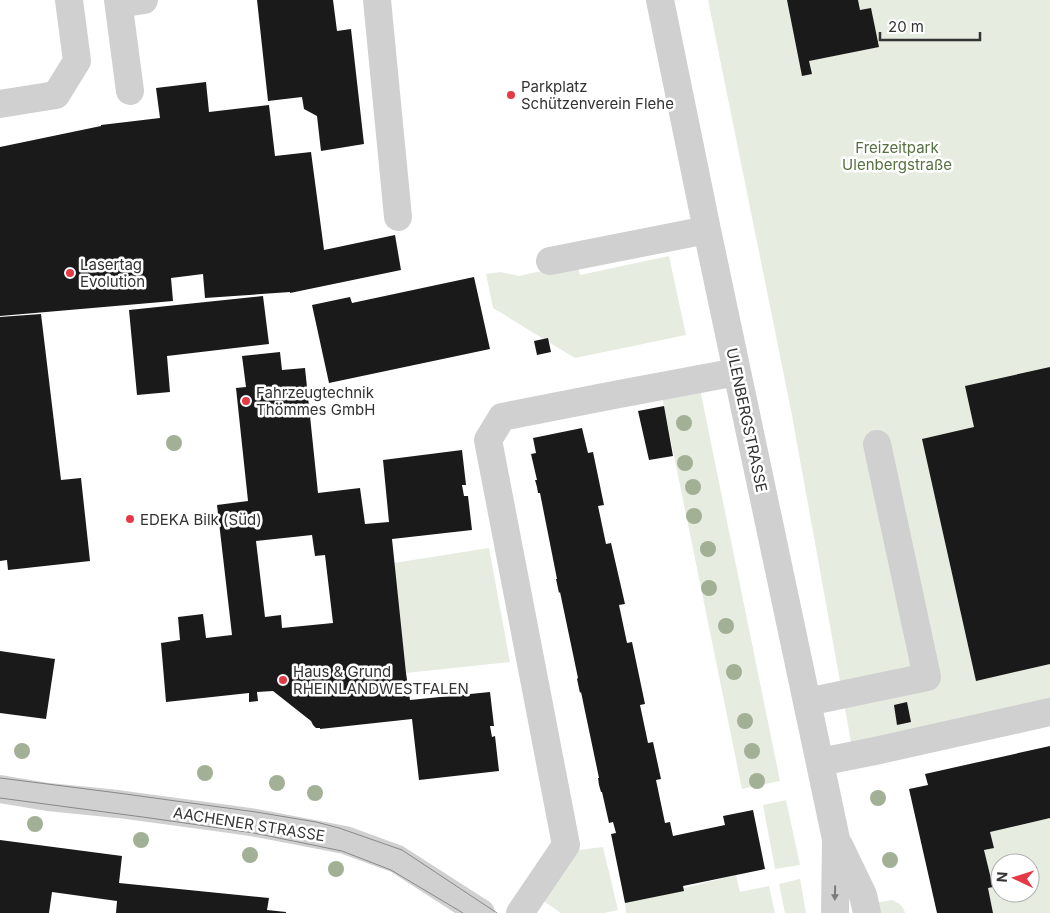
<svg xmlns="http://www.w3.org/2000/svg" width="1050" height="913" font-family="Inter,sans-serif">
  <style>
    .green { fill: #e6ecdf; fill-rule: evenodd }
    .building { fill: #1a1a1a; fill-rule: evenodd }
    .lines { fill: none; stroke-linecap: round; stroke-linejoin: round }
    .minor { stroke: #d0d0d0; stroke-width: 28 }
    .tram { stroke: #888; stroke-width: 1 }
    .tree { fill: #a2b095 }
    .oneway { fill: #7a7a7a }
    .poi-dot { fill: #e63946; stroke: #fff; stroke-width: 2 }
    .labels { text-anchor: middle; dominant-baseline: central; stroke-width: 5; stroke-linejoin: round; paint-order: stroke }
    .poi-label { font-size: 15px; fill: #333; stroke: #fff; text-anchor: start }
    .park-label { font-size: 15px; fill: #56703f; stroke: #fff }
    .street-label { font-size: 15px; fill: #333; stroke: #fff }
  </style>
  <rect width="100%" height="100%" fill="#fff"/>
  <path class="green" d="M 708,0 L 1050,0 L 1050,710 L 853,753 L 791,410 Z
    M 669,256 L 686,335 L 575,358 L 493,308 L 486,274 L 501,272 L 519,276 L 577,263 L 580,275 Z
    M 699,384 L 780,781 L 742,789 L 661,392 Z
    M 489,548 L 510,662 L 406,673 L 394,563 Z
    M 786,800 L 800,865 L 775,869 L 763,805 Z
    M 1050,818 L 1050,913 L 993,913 L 988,888 L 993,887 L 984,850 L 994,848 L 990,832 ZM 1000,863 L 1030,863 L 1030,893 L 1000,893 Z
    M 603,847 L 618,910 L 604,913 L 561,913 L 542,900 L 547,891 L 579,850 Z
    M 736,875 L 740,892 L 769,886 L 775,913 L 626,913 L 625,903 Z
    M 800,879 L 806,913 L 785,913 L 779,884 Z
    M 892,900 C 899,903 903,905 905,913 L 877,913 L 875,903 Z"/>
  <path class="building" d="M 257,0 L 333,0 L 337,31 L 351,29 L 364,144 L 321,151 L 317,116 L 304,109 L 302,97 L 268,101 Z
    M 787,0 L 858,0 L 860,10 L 871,8 L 879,47 L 809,61 L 812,74 L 802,76 Z
    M 206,82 L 209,112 L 269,105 L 275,156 L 311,152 L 324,250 L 395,235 L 401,270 L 290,293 L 290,292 L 205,298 L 203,274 L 171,278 L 173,301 L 0,316 L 0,147 L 101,126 L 101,125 L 160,118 L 156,88 Z
    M 474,277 L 490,349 L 329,383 L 312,305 L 350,297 L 352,303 Z
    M 263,296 L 269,344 L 167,356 L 170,392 L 137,395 L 129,310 Z
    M 41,314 L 61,480 L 81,478 L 90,561 L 8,570 L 7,560 L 0,561 L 0,317 Z
    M 548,338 L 551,352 L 537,355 L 534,341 Z
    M 280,352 L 282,370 L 305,368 L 318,493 L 360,488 L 365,524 L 389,522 L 383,460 L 462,450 L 466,485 L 462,485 L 464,496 L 468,496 L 472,530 L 392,539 L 406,673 L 410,700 L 490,692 L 494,726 L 490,726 L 492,737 L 495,736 L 499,771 L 419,780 L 412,719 L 320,729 L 320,728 L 316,728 L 313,725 L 311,721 L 273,691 L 257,692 L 258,701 L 249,702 L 249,693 L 166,702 L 161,643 L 180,640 L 178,617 L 203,614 L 206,638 L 232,635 L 217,505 L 248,501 L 236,388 L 246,387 L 242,356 ZM 312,535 L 315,556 L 325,555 L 333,623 L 282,628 L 281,615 L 265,617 L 256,541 Z
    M 1050,367 L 1050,664 L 976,681 L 922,439 L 974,427 L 965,386 Z
    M 664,406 L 673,456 L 649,460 L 638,411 Z
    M 582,428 L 588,453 L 593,452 L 604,505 L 598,506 L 606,544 L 611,543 L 625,604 L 619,605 L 627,643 L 632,642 L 645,704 L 640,705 L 648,743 L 653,742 L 661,779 L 656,780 L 665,823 L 670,822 L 673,836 L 725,825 L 723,816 L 753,810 L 765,869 L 683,886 L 684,891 L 625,903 L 611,834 L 616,833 L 613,822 L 609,823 L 602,792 L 601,792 L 599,785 L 598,778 L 599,778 L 581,692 L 580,693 L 577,679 L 578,678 L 560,592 L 559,593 L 556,579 L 557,579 L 540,493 L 538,493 L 537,487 L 535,480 L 537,480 L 531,454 L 536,453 L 533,438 Z
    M 0,651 L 55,659 L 46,719 L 0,713 Z
    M 907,702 L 911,722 L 897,725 L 894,705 Z
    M 1050,746 L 1050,818 L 990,832 L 994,848 L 984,850 L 993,887 L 988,888 L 993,913 L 937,913 L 909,789 L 928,785 L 925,774 Z
    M 0,840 L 122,856 L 119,883 L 269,898 L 267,910 L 286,912 L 286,913 L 116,913 L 117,901 L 52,892 L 49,913 L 0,913 Z"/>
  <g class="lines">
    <path class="minor" d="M 118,0 L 130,91
      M 377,0 L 398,217
      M 660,0 L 707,230 L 836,839 L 835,913
      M 119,4 L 144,0
      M 0,104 L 56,95 L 77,61 L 69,0
      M 550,261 L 707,230
      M 807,702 L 927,677 L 877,444
      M 820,762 L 875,751 L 1050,712
      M 0,789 L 48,797 L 118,804 L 229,819 L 256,823 L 345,840 L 397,859 L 481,913
      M 839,845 L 863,895 L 867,913
      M 520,913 L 566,845 L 488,440 L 502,417 L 614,395 L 737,372"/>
    <path class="tram" d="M 0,778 L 118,793 L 256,812 L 316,822 L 339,828 L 402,850 L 497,913
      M 0,798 L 150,818 L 254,833 L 342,851 L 391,870 L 463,913"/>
  </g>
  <g class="tree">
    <circle cx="684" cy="423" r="8"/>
    <circle cx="174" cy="443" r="8"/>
    <circle cx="685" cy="463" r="8"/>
    <circle cx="693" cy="487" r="8"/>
    <circle cx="694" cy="516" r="8"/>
    <circle cx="708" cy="549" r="8"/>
    <circle cx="709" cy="588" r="8"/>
    <circle cx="726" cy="626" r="8"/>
    <circle cx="734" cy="672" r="8"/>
    <circle cx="745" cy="721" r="8"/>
    <circle cx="22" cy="751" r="8"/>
    <circle cx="752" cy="751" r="8"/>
    <circle cx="205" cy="773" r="8"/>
    <circle cx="757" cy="781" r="8"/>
    <circle cx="277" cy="783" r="8"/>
    <circle cx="315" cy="793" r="8"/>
    <circle cx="878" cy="798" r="8"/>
    <circle cx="35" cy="824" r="8"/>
    <circle cx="141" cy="840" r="8"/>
    <circle cx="250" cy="855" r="8"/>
    <circle cx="890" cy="860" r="8"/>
    <circle cx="336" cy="869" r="8"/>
  </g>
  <defs><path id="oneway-solid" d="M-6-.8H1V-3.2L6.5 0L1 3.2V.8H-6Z" transform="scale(1.25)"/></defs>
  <use class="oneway" href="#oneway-solid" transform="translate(835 893) rotate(91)"/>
  <g class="poi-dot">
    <circle cx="511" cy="95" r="5"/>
    <circle cx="70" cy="273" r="5"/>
    <circle cx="246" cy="401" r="5"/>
    <circle cx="130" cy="519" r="5"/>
    <circle cx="283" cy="680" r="5"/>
  </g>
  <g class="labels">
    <g class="poi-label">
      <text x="521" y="86">Parkplatz<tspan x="521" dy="17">Schützenverein Flehe</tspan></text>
      <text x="80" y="264">Lasertag<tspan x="80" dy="17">Evolution</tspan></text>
      <text x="256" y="392">Fahrzeugtechnik<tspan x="256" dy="17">Thömmes GmbH</tspan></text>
      <text x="140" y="519">EDEKA Bilk (Süd)</text>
      <text x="293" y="671">Haus &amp; Grund<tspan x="293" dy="17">RHEINLANDWESTFALEN</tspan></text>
    </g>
    <g class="park-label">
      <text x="897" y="147">Freizeitpark<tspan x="897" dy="17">Ulenbergstraße</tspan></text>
    </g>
    <g class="street-label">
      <text transform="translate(747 420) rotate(78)">ULENBERGSTRASSE</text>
      <text transform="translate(249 824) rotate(9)">AACHENER STRASSE</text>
    </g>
  </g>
  <g transform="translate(1015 878) rotate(274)"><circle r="24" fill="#ffffff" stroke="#adadad"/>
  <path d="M0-4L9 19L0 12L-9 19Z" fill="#e63946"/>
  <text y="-8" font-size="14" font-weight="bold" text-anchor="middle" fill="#333333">N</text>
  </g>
  <path d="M880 32v8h100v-8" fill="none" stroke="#333333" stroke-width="2.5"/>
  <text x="888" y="32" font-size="15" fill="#333333" stroke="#ffffff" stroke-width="4" paint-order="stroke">20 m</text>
</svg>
